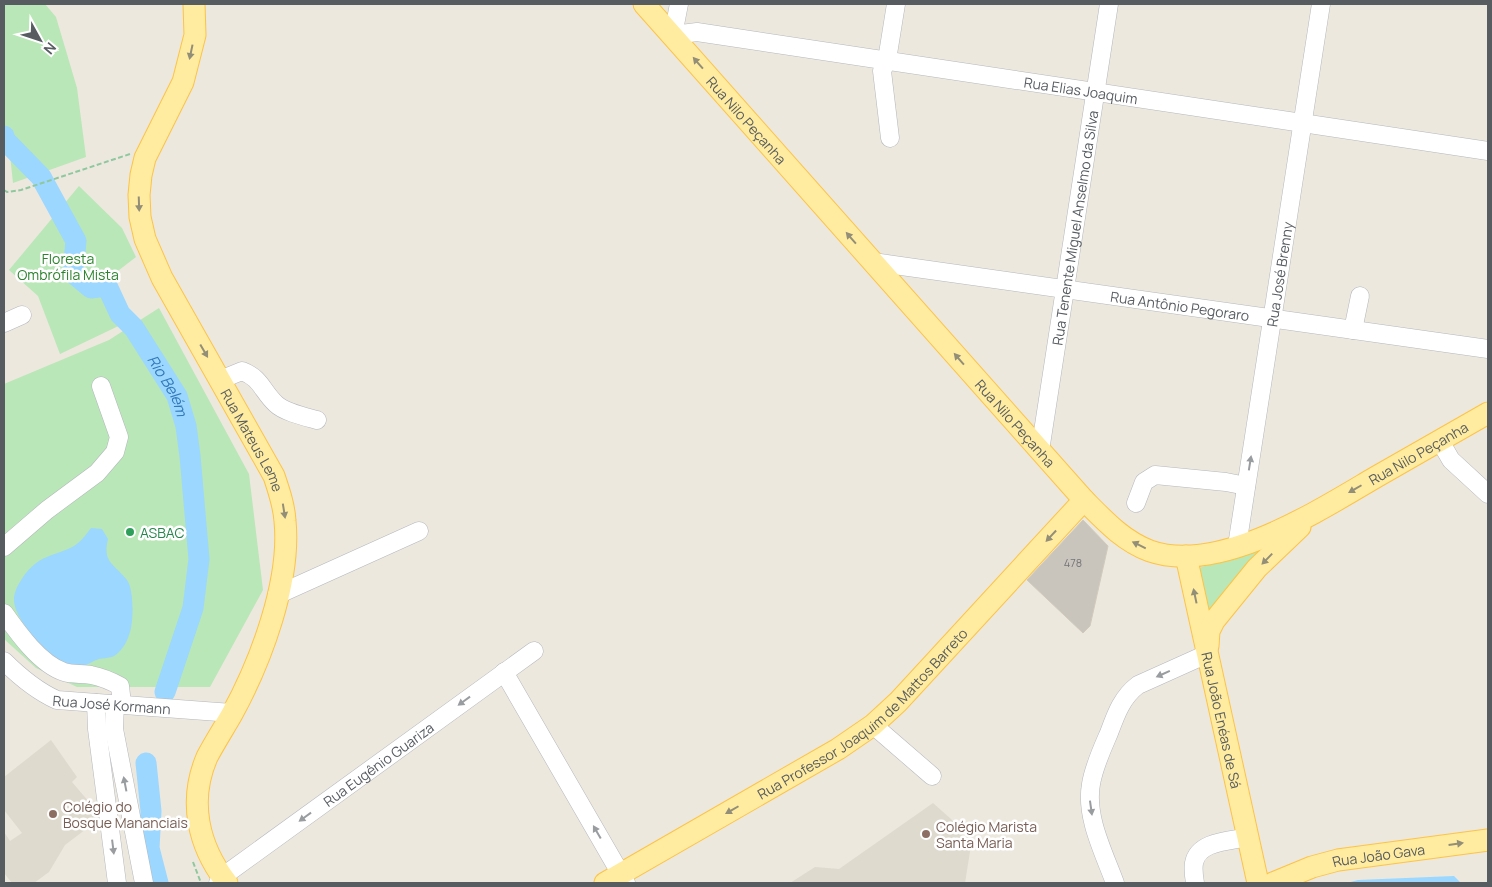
<svg xmlns="http://www.w3.org/2000/svg" width="1492" height="887" font-family="Manrope,sans-serif">
  <style>
    .education { fill: #dedace }
    .green { fill: #b9e7b7 }
    .water { fill: #9bd7ff }
    .lines { fill: none; stroke-linecap: round; stroke-linejoin: round }
    .river { stroke: #9bd7ff; stroke-width: 21 }
    .building { fill: #c9c5bd; stroke: #d1cabc }
    .minor-casing { stroke: #b4b7bd; stroke-width: 19 }
    .major-casing { stroke: #fdc346; stroke-width: 23 }
    .path { stroke: #90c89e; stroke-width: 2; stroke-dasharray: 5 2.5; stroke-linecap: butt }
    .minor { stroke: #fff; stroke-width: 18 }
    .major { stroke: #ffeca0; stroke-width: 21 }
    .oneway { fill: #928e77 }
    .oneway2 { fill: #9a9da0 }
    .leisure-dot { fill: #2e9e5b; stroke: #fff; stroke-width: 2 }
    .education-dot { fill: #8d6e63; stroke: #fff; stroke-width: 2 }
    .labels { text-anchor: middle; dominant-baseline: central; stroke-width: 5; stroke-linejoin: round; paint-order: stroke }
    .number-label { font-size: 11px; fill: #747678 }
    .street-label { font-size: 14px; fill: #575c61; stroke: #fff }
    .park-label { font-size: 14px; fill: #2d832e; stroke: #fff }
    .leisure-label { font-size: 14px; fill: #27864d; stroke: #fff; text-anchor: start }
    .education-label { font-size: 14px; fill: #785e54; stroke: #fff; text-anchor: start }
    .water-label { font-size: 15px; font-style: italic; fill: #3178b8; stroke: #fff }
  </style>
  <rect width="100%" height="100%" fill="#ece8de"/>
  <path class="education" d="M 51,740 L 77,777 L 72,782 L 102,817 L 65,845 L 49,872 L 34,883 L 12,883 L 4,873 L 4,832 L 10,841 L 22,833 L 4,810 L 4,777 Z
    M 933,803 L 951,819 L 971,845 L 965,883 L 790,883 L 815,867 L 839,869 Z"/>
  <path class="green" d="M 4,4 L 45,4 L 56,17 L 77,88 L 86,157 L 13,183 L 10,155 L 4,143 Z
    M 79,186 L 122,228 L 136,257 L 110,277 L 131,320 L 60,354 L 38,296 L 9,270 Z
    M 159,308 L 249,474 L 263,590 L 210,687 L 77,687 L 36,668 L 4,639 L 4,384 L 109,340 Z
    M 1263,547 L 1205,615 L 1199,568 Z"/>
  <path class="water" d="M 91,528 L 102,529 L 108,539 C 102,563 115,564 127,580 C 134,589 134,624 129,635 C 127,642 121,652 114,656 C 110,658 103,658 99,659 C 92,661 85,667 78,667 C 56,668 13,620 14,599 C 14,594 17,586 20,582 C 26,571 36,561 47,557 C 58,552 70,550 78,543 C 83,539 87,533 91,528 Z
    M 1454,876 L 1461,883 L 1347,883 L 1358,880 Z"/>
  <g class="lines">
    <g class="river">
      <path id="s1" d="M 4,136 L 5,140 L 41,177 L 76,241 L 73,273 L 91,288 L 107,286 L 120,314 L 134,328 L 177,396 L 186,426 L 190,456 L 199,559 L 193,608 L 165,692"/>
      <path d="M 146,763 L 151,811 L 149,848 L 158,883"/>
    </g>
  </g>
  <path class="building" d="M 1083,520 L 1108,546 L 1090,626 L 1083,633 L 1027,580 Z"/>
  <g class="lines">
    <g class="minor-casing">
      <g id="minor">
        <path id="s2" d="M 679,4 L 673,35 L 697,32 L 1488,151"/>
        <path d="M 890,138 L 882,71 L 887,60 L 896,4"/>
        <path id="s3" d="M 873,262 L 1488,349"/>
        <path d="M 4,323 L 22,315"/>
        <path d="M 1353,330 L 1360,296"/>
        <path d="M 220,380 L 242,371 C 261,378 262,391 276,404 C 284,412 306,417 317,420"/>
        <path d="M 1440,441 L 1451,460 L 1488,494"/>
        <path id="s4" d="M 1040,451 L 1109,4"/>
        <path d="M 1136,503 L 1144,482 L 1155,475 L 1226,482 L 1246,486"/>
        <path id="s5" d="M 1237,546 L 1321,4"/>
        <path d="M 4,547 L 47,510 L 97,473 L 115,452 L 119,437 L 101,386"/>
        <path d="M 277,595 L 419,531"/>
        <path d="M 4,613 C 18,633 40,664 64,672 C 73,675 83,673 91,675 C 101,677 111,681 120,686 L 122,704"/>
        <path id="s6" d="M 4,661 C 20,677 37,691 57,700 L 232,713"/>
        <path d="M 504,672 L 626,883"/>
        <path d="M 96,703 L 97,729 L 117,883"/>
        <path d="M 115,704 L 114,729 L 144,883"/>
        <path d="M 873,725 L 932,776"/>
        <path id="s7" d="M 218,883 L 222,877 L 534,651"/>
        <path d="M 1115,883 C 1104,853 1085,817 1091,784 C 1094,766 1102,749 1109,733 C 1116,714 1122,697 1138,685 L 1207,654"/>
        <path d="M 1195,883 C 1194,877 1193,869 1194,863 C 1198,841 1230,841 1248,837"/>
      </g>
    </g>
    <g class="major-casing">
      <g id="major">
        <path id="s8" d="M 194,4 L 195,35 L 183,82 L 145,158 L 141,175 L 139,195 L 140,217 L 145,239 L 162,278 L 274,476 C 279,491 284,505 285,521 C 291,581 261,661 232,714 C 224,728 215,742 207,757 C 188,801 198,846 227,883"/>
        <path id="s9" d="M 644,4 L 1084,500 C 1104,520 1123,541 1150,551 C 1219,575 1318,511 1376,477 C 1413,456 1451,434 1488,413"/>
        <path id="s10" d="M 1186,556 L 1258,883"/>
        <path d="M 1208,646 L 1209,631 L 1214,621 L 1257,568 L 1300,527"/>
        <path id="s11" d="M 605,883 L 838,749 L 873,725 L 898,702 L 1084,500"/>
        <path id="s12" d="M 1273,883 L 1312,867 L 1338,860 L 1488,840"/>
      </g>
    </g>
    <path class="path" d="M 4,159 L 4,160
      M 4,190 L 7,192 L 21,190 L 130,154
      M 193,862 L 201,883"/>
    <use href="#minor" class="minor"/>
    <use href="#major" class="major"/>
  </g>
  <defs><path id="oneway-solid" d="M-6-.8H1V-3.2L6.5 0L1 3.2V.8H-6Z" transform="scale(1.25)"/></defs>
  <g class="oneway">
    <use href="#oneway-solid" transform="translate(191 52) rotate(102)"/>
    <use href="#oneway-solid" transform="translate(698 63) rotate(-131)"/>
    <use href="#oneway-solid" transform="translate(139 204) rotate(88)"/>
    <use href="#oneway-solid" transform="translate(851 238) rotate(-131)"/>
    <use href="#oneway-solid" transform="translate(204 351) rotate(60)"/>
    <use href="#oneway-solid" transform="translate(959 359) rotate(-131)"/>
    <use href="#oneway-solid" transform="translate(1355 489) rotate(150)"/>
    <use href="#oneway-solid" transform="translate(284 511) rotate(81)"/>
    <use href="#oneway-solid" transform="translate(1051 536) rotate(133)"/>
    <use href="#oneway-solid" transform="translate(1139 545) rotate(-154)"/>
    <use href="#oneway-solid" transform="translate(1267 559) rotate(134)"/>
    <use href="#oneway-solid" transform="translate(1195 596) rotate(-102)"/>
    <use href="#oneway-solid" transform="translate(732 810) rotate(150)"/>
    <use href="#oneway-solid" transform="translate(1456 844) rotate(-8)"/>
  </g>
  <g class="oneway2">
    <use href="#oneway-solid" transform="translate(1250 463) rotate(-81)"/>
    <use href="#oneway-solid" transform="translate(1163 674) rotate(156)"/>
    <use href="#oneway-solid" transform="translate(464 701) rotate(144)"/>
    <use href="#oneway-solid" transform="translate(125 784) rotate(-101)"/>
    <use href="#oneway-solid" transform="translate(1091 808) rotate(82)"/>
    <use href="#oneway-solid" transform="translate(305 817) rotate(144)"/>
    <use href="#oneway-solid" transform="translate(597 832) rotate(-120)"/>
    <use href="#oneway-solid" transform="translate(113 847) rotate(83)"/>
  </g>
  <circle class="leisure-dot" cx="130" cy="532" r="5"/>
  <g class="education-dot">
    <circle cx="53" cy="814" r="5"/>
    <circle cx="926" cy="834" r="5"/>
  </g>
  <g class="labels">
    <g class="number-label">
      <text x="1073" y="562">478</text>
    </g>
    <g class="street-label">
      <text stroke="none"><textPath href="#s2" startOffset="444">Rua Elias Joaquim</textPath></text>
      <text stroke="none"><textPath href="#s9" startOffset="155">Rua Nilo Peçanha</textPath></text>
      <text stroke="none"><textPath href="#s4" startOffset="226">Rua Tenente Miguel Anselmo da Silva</textPath></text>
      <text stroke="none"><textPath href="#s5" startOffset="275">Rua José Brenny</textPath></text>
      <text stroke="none"><textPath href="#s3" startOffset="310">Rua Antônio Pegoraro</textPath></text>
      <text stroke="none"><textPath href="#s9" startOffset="560">Rua Nilo Peçanha</textPath></text>
      <text stroke="none"><textPath href="#s8" startOffset="475">Rua Mateus Leme</textPath></text>
      <text stroke="none"><textPath href="#s9" startOffset="1040">Rua Nilo Peçanha</textPath></text>
      <text stroke="none"><textPath href="#s6" startOffset="121">Rua José Kormann</textPath></text>
      <text stroke="none"><textPath href="#s11" startOffset="310">Rua Professor Joaquim de Mattos Barreto</textPath></text>
      <text stroke="none"><textPath href="#s10" startOffset="168">Rua João Enéas de Sá</textPath></text>
      <text stroke="none"><textPath href="#s7" startOffset="200">Rua Eugênio Guariza</textPath></text>
      <text stroke="none"><textPath href="#s12" startOffset="110">Rua João Gava</textPath></text>
    </g>
    <g class="park-label">
      <text x="68" y="258">Floresta<tspan x="68" dy="16">Ombrófila Mista</tspan></text>
    </g>
    <g class="leisure-label">
      <text x="140" y="532">ASBAC</text>
    </g>
    <g class="education-label">
      <text x="63" y="806">Colégio do<tspan x="63" dy="16">Bosque Mananciais</tspan></text>
      <text x="936" y="826">Colégio Marista<tspan x="936" dy="16">Santa Maria</tspan></text>
    </g>
    <g class="water-label">
      <text stroke="none"><textPath href="#s1" startOffset="318">Rio Belém</textPath></text>
    </g>
  </g>
  <rect width="1492" height="887" fill="none" stroke="#575c61" stroke-width="10"/>
  <g transform="translate(40 40) rotate(130)" stroke="#ffffff" stroke-width="4" paint-order="stroke">
  <path d="M0-4L9 19L0 12L-9 19Z" fill="#575c61"/>
  <text y="-8" font-size="14" font-weight="bold" text-anchor="middle" fill="#575c61">N</text>
  </g>
</svg>
